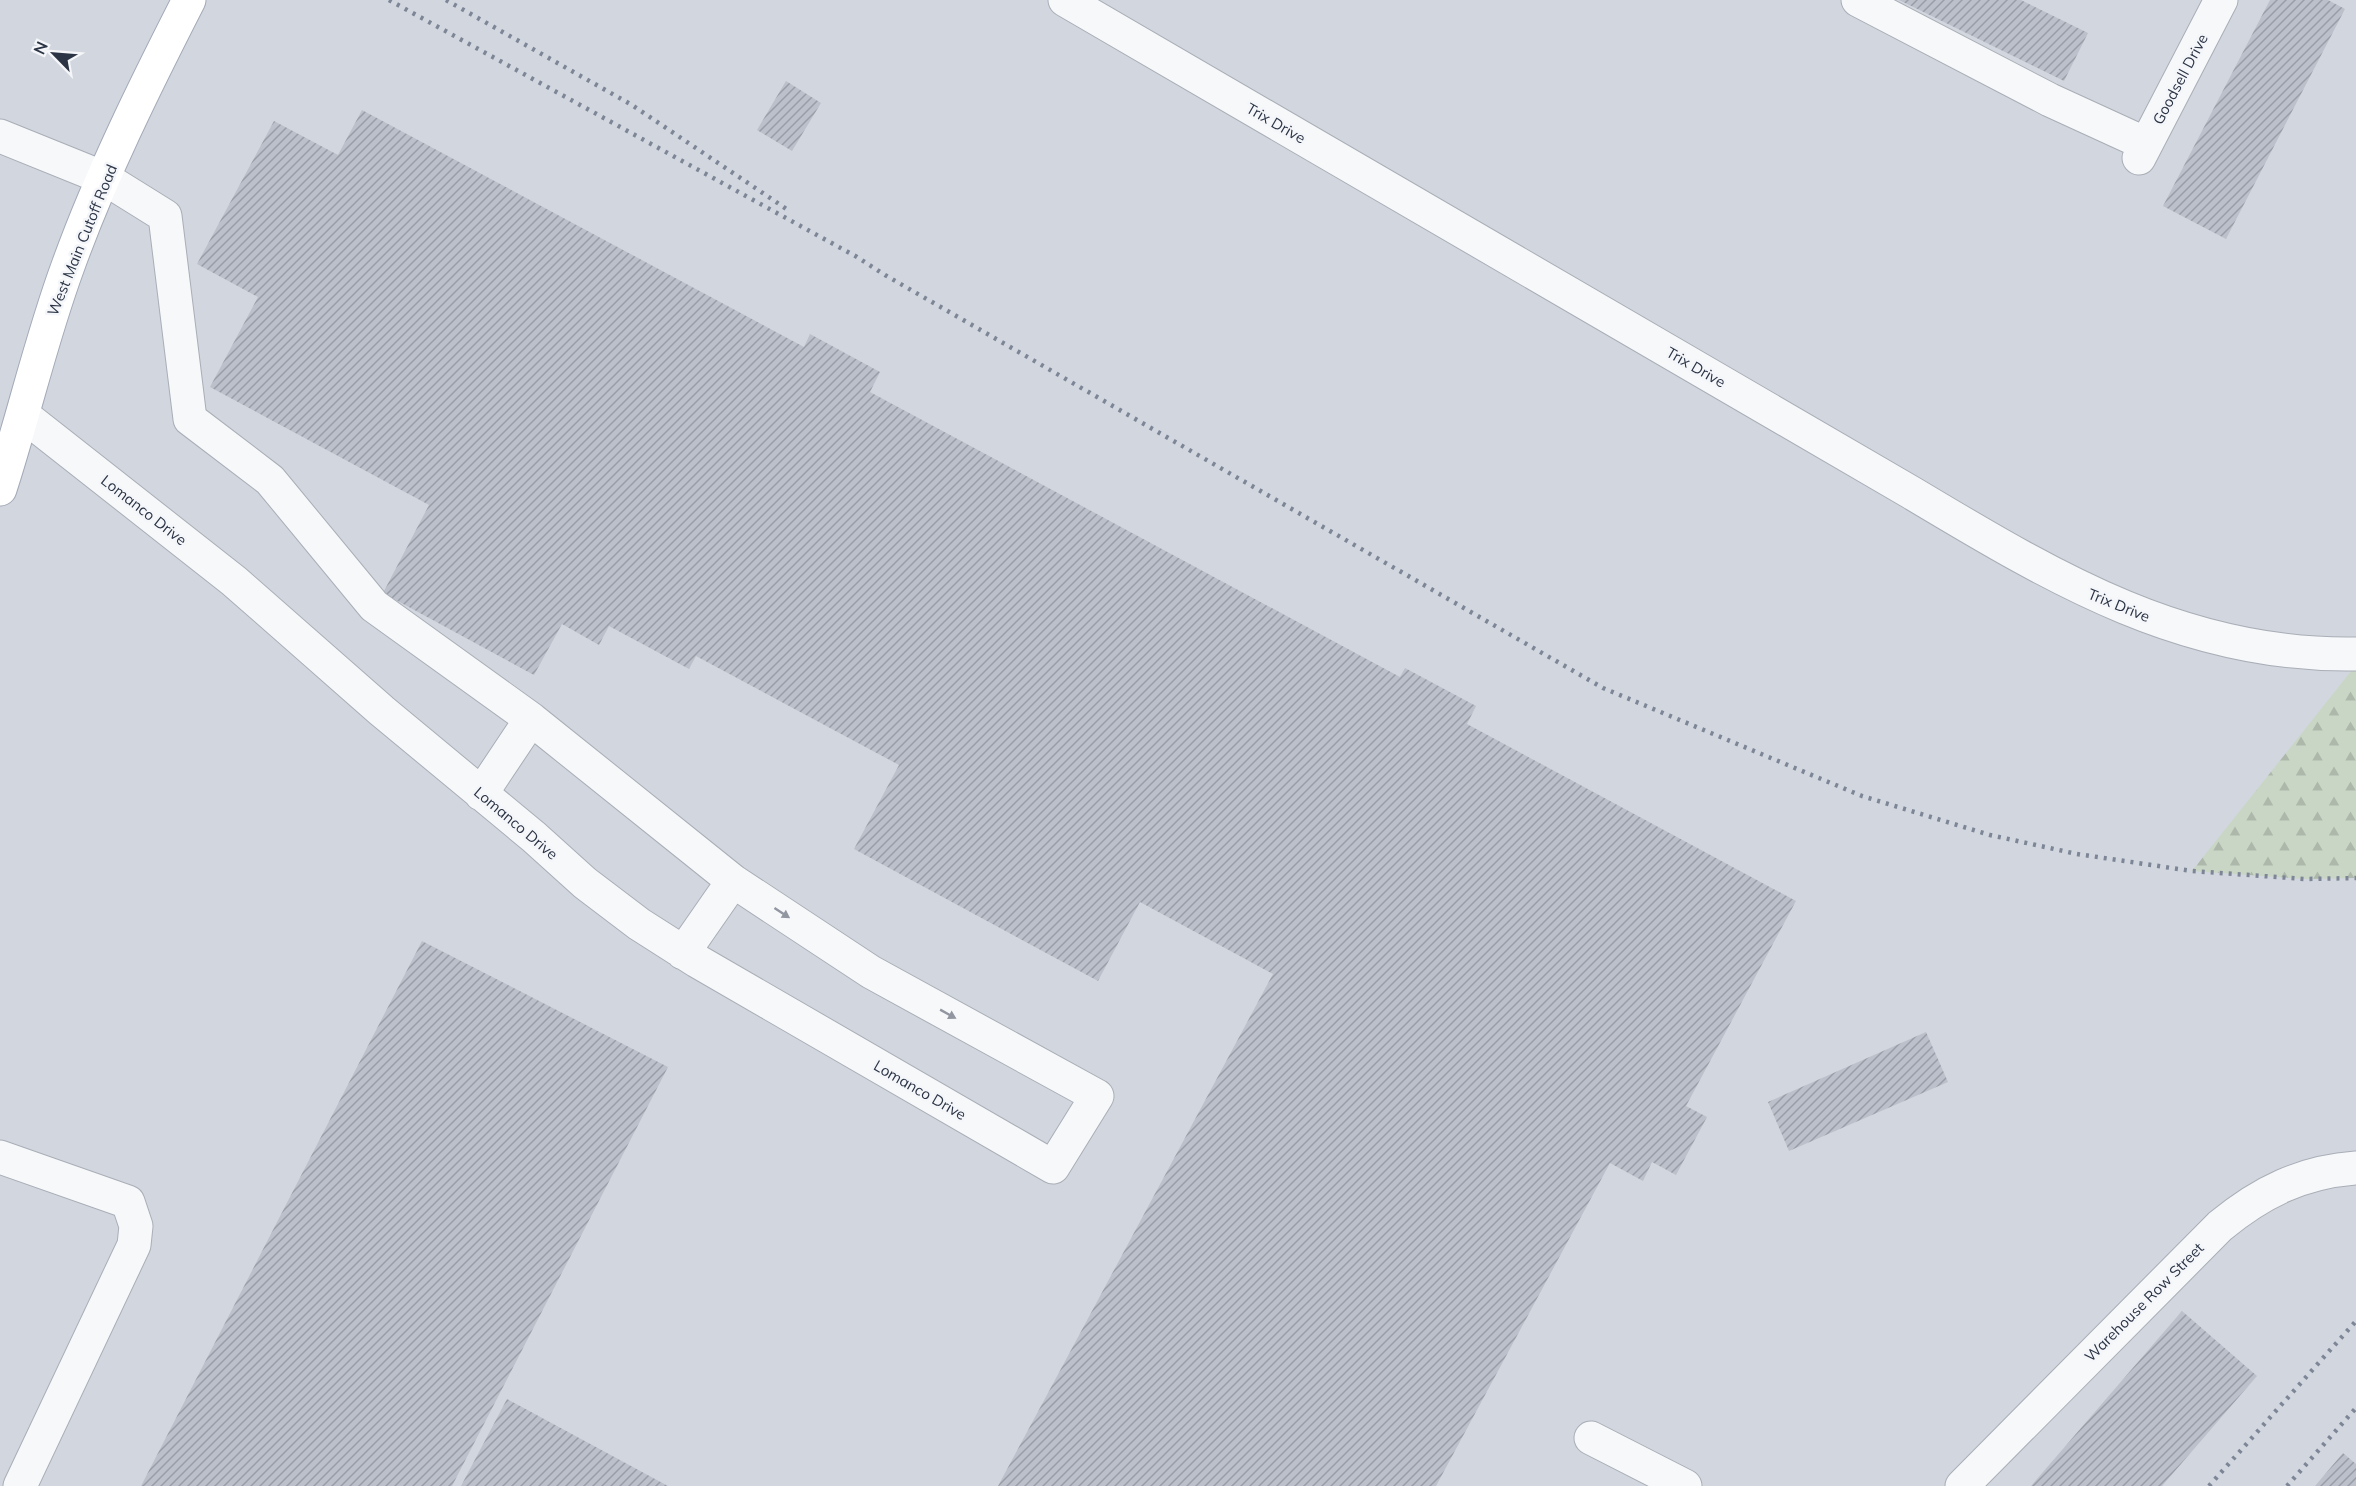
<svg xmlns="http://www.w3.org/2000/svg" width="2356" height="1486" font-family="Mulish,sans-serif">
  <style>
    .built { fill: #d2d6de }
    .forest { fill: url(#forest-firs) }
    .building { fill: url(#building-hatch) }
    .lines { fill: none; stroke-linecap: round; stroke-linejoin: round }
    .minor-casing { stroke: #a9aeb7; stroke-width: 35 }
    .major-casing { stroke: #a3abb8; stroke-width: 35 }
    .minor { stroke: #f7f8fa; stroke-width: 33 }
    .major { stroke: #fff; stroke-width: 33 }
    .rail { stroke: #7d8696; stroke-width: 4.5; stroke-dasharray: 3 6; stroke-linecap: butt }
    .oneway { fill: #9196a0 }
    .labels { text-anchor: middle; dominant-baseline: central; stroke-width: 5; stroke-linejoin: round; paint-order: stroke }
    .street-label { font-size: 15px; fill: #2b3445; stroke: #f4f6f9 }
  </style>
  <defs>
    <pattern id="forest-firs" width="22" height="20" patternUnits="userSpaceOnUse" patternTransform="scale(1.5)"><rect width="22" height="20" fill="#c9d6c5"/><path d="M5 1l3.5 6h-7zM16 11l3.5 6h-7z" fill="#adb8ab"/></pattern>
    <pattern id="building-hatch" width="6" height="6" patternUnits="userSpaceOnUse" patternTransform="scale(1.5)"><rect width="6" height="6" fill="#bbc0ca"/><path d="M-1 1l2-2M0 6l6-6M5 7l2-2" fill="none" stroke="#989da6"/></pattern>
  </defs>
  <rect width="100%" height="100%" fill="#e4e7ec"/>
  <path class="built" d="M 0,0 L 2356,0 L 2356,1486 L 0,1486 Z"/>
  <path class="forest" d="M 2356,665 L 2356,878 L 2305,879 L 2192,871 Z"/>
  <path class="building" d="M 1899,0 L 2021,0 L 2088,33 L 2064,81 Z
    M 2270,0 L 2328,0 L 2345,9 L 2226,239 L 2163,206 Z
    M 786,81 L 821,103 L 792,151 L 757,130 Z
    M 362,110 L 804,347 L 810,334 L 880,372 L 870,392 L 1400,677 L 1405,668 L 1476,706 L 1467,724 L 1796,901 L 1686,1106 L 1707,1117 L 1676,1175 L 1652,1162 L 1643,1181 L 1610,1163 L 1436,1486 L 998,1486 L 1273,974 L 1140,902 L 1098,981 L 854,849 L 899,765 L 696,656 L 689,669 L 609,626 L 599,645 L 562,624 L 534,675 L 383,593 L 429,505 L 210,387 L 258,297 L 197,264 L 274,121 L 338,155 Z
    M 422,941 L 668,1067 L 452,1486 L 141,1486 Z
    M 1926,1032 L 1948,1082 L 1789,1151 L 1768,1102 Z
    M 2182,1311 L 2257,1376 L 2162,1486 L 2031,1486 Z
    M 507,1399 L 668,1486 L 461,1486 Z
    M 2343,1453 L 2356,1464 L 2356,1486 L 2315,1486 Z"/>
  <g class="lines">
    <g class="minor-casing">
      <path id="minor" d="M 1065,0 L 1912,493 C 2054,578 2185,657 2356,654
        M 1858,0 L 2050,100 L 2146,144
        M 0,136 L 104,178 L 165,216 L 190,419 L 270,480 L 374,606 L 531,719 L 481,794
        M 2139,158 L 2221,0
        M 23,415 L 234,581 L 382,711 L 534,837 L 585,883 L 639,924 L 697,961 L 1053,1167 L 1097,1096 L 871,972 L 733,881
        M 531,719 L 733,881 L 683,953
        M 0,1157 L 128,1202 L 136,1226 L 134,1245 L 20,1486
        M 1591,1438 L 1685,1486
        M 1962,1486 L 2220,1226 C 2261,1192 2302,1172 2356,1168"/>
    </g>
    <g class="major-casing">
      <path id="major" d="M 0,489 C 24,415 41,339 68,266 C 100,177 146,84 189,0"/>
    </g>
    <use href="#minor" class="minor"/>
    <use href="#major" class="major"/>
    <path class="rail" d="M 389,0 L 857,257 L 885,275 L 1603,688 L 1862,796 L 1990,835 L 2077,854 L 2192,871 L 2305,879 L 2356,878
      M 446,0 L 632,105 L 788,210
      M 2209,1486 L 2356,1321
      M 2287,1486 L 2356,1408"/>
  </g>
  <defs><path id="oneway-solid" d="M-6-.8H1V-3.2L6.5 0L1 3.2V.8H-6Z" transform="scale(1.5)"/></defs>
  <g class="oneway">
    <use href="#oneway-solid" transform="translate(782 913) rotate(33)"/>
    <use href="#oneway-solid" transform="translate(948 1014) rotate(29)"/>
  </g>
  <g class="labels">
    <g class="street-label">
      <text transform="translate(2180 79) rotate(-62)">Goodsell Drive</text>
      <text transform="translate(1276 123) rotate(30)">Trix Drive</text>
      <text transform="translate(82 240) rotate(-68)">West Main Cutoff Road</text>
      <text transform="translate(1696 367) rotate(30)">Trix Drive</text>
      <text transform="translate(144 510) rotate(38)">Lomanco Drive</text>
      <text transform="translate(2119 605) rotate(22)">Trix Drive</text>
      <text transform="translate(516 823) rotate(40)">Lomanco Drive</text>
      <text transform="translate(920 1090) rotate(30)">Lomanco Drive</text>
      <text transform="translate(2144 1302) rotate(-45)">Warehouse Row Street</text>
    </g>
  </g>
  <g transform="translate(54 54) rotate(295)" stroke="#f4f6f9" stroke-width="4.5" paint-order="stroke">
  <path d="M0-4.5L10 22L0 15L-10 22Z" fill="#2b3445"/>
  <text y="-9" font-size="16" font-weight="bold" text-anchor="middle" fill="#2b3445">N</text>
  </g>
</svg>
